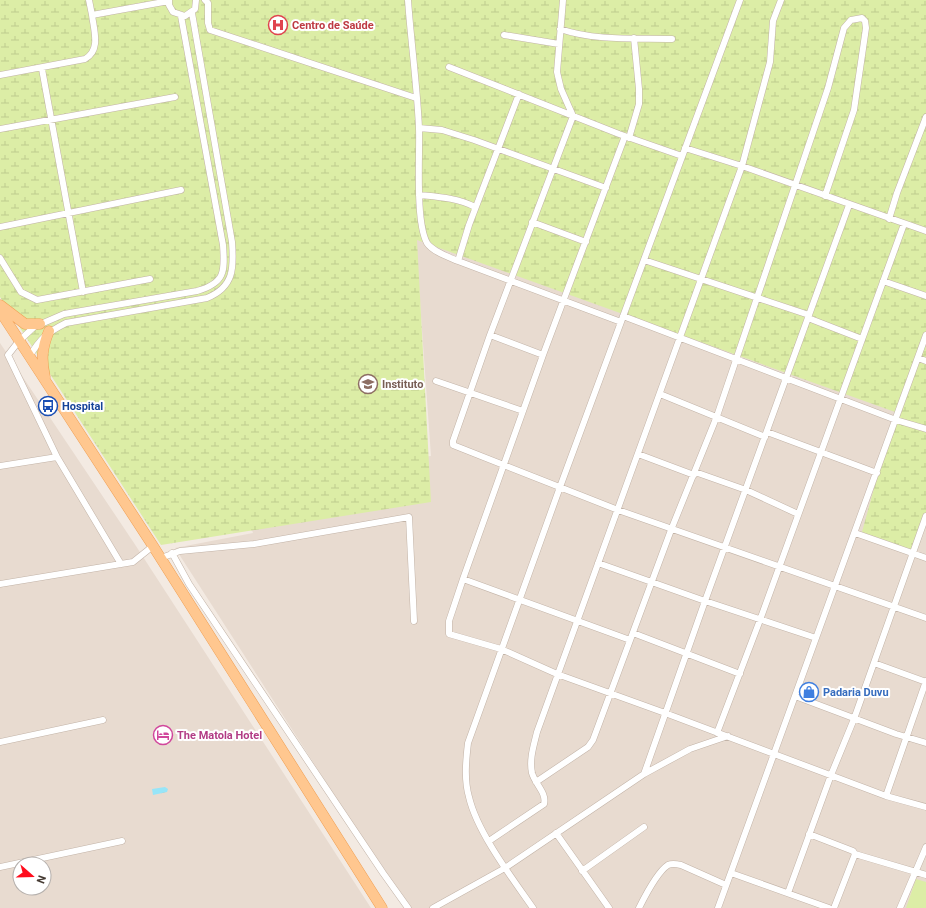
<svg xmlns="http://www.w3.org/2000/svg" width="926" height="908" font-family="Roboto,sans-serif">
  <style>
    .residential { fill: #e8dbd0; fill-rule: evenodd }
    .green { fill: #dceda6 }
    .wetland { fill: url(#wetland-marsh) }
    .water { fill: url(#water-waves) }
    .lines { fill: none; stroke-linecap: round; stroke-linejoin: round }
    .street-casing { stroke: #c2b3a7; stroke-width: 7 }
    .primary-casing { stroke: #f09f53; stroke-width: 11 }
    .street { stroke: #fff; stroke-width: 6 }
    .primary { stroke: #ffc78f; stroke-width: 10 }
    .labels { text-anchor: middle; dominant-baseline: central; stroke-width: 4; stroke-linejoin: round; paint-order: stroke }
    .health-label { font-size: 11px; font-weight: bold; fill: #be3a42; stroke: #fff; text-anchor: start }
    .education-label { font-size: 11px; font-weight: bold; fill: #785e54; stroke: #fff; text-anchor: start }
    .transit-label { font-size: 11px; font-weight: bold; fill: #164399; stroke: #fff; text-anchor: start }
    .shop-label { font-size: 11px; font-weight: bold; fill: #366cbe; stroke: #fff; text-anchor: start }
    .hotel-label { font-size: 11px; font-weight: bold; fill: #b23c85; stroke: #fff; text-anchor: start }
  </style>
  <defs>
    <pattern id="wetland-marsh" width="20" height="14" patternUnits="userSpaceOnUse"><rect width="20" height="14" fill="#dceda6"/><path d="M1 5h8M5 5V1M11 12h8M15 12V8" fill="none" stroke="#becc8f"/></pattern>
    <pattern id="water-waves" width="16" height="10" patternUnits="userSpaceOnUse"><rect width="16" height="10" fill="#97e5f8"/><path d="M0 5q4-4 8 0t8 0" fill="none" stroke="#84c5d5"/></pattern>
  </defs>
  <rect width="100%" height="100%" fill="#f3eae2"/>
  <path class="residential" d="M 850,0 L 926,18 L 926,908 L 410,908 L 342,807 L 175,548 L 253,533 L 235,477 L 431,456 L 400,21 Z
    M 0,343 L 134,543 L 371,908 L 0,908 ZM 20,864 L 44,864 L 44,888 L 20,888 Z"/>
  <path class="green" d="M 916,879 L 926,882 L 926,908 L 906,908 Z"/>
  <path class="wetland" d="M 0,0 L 926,0 L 926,516 L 911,550 L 862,532 L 895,412 L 417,240 L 431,502 L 161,545 L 0,297 Z"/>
  <path class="water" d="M 165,787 L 168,789 L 167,792 L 153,795 L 152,789 Z"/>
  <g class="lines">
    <g class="street-casing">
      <path id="street" d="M 89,0 L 92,15 L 169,1
        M 169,0 L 169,5 L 173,12 L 185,16 L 195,9 L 196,0
        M 205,0 L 208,3 L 208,23 L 210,30 L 416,98
        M 408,0 C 411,42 417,85 419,128 C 420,155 415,221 427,243 C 433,252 449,257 458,261 L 621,322
        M 563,0 L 557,72 L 561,89 L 573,116 L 490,335 L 453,441 L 453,445 L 618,510 L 926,618
        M 560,29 C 595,41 635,38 672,39
        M 504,35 L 559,44
        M 449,67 L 619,134 L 682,156
        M 42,69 L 83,292
        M 0,75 L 85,59 C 101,50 94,31 92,15
        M 419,128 L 442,130 L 474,140 L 606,188
        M 0,129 L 175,97
        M 625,136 L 543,355 L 463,579 L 449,621 L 449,634 L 501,649 L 557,674 L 665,713 L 886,796 L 926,807
        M 629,138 L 639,104 L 639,89 L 634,38
        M 685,148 L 742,166 L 926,231
        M 419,195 C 439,197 458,198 475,207
        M 889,219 L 897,193 L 926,117
        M 532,222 L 586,242
        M 0,227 L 181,190
        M 0,258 L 21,292 L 37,300 L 150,279
        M 644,260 L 809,315
        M 458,261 L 469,225 L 519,94
        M 883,281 L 926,296
        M 623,316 L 896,420 L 926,429
        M 808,318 L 862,339
        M 490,335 L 543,355
        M 29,357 C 40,339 46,333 66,323 L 207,298 C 234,287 234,268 232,242 L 192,13
        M 918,358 L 926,361
        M 436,381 L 523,411
        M 660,394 L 765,437
        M 767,432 L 877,473
        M 638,454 L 694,475
        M 0,466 L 57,457
        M 695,472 L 746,490 L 798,514
        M 855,533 L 926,558
        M 172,553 L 189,584 L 383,873 L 408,908
        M 161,558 L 180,551 L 254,544 L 409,517 L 414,621
        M 598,563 L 705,601 L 816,638
        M 121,564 L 57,457 L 8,355 L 19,341 L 34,327 L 64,314 L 197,291 C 225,283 225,272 223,245 L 181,16
        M 463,579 L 630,640
        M 0,584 L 133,562 L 153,546
        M 633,633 L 740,674
        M 874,663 L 926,682
        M 795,696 L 896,734 L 926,743
        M 717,733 L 760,620 L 904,224
        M 0,742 L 103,720
        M 644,774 L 705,601 L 849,205
        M 536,782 L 588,747 L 593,740 L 671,530 L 717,416 L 828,88 L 844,28 L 851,20 L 862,18 L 865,21 L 866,28 L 854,110 L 825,196
        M 886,796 L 926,681
        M 556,833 L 609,908
        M 809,834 L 853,851 L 855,854 L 834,908
        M 489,841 L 544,804 C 547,793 535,784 532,773 C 529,759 534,745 537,732 L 742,166 L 770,62 L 773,21 L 781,0
        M 855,854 L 926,875
        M 0,867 L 122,841
        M 582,871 L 644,827
        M 731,873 L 829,908
        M 788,893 L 831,775 L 854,719 L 926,516
        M 433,908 L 505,868 L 644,774 L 690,749 L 728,736
        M 533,908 C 512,878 477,832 469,797 C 464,780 466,760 468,743 L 560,487 L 740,0
        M 639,908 C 645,896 657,872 668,865 C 672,863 677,864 681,865 L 726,885
        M 718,908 L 926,335
        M 900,908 L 926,847"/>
    </g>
    <g class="primary-casing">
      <path id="primary" d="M 0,305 L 25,324 L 40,324
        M 0,311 L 153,546 L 382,908
        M 45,377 C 41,359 42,348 49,331"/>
    </g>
    <use href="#street" class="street"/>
    <use href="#primary" class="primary"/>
  </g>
  <defs>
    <g id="hospital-ring" transform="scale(1)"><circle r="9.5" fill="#fff" stroke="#e0444e" stroke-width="1.5"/><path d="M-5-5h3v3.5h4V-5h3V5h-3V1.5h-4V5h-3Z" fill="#e0444e"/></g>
    <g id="school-ring" transform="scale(1)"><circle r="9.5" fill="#fff" stroke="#8d6e63" stroke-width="1.5"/><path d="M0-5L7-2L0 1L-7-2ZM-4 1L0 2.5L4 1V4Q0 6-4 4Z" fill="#8d6e63"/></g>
    <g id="bus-ring" transform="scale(1)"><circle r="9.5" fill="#fff" stroke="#1a4fb4" stroke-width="1.5"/><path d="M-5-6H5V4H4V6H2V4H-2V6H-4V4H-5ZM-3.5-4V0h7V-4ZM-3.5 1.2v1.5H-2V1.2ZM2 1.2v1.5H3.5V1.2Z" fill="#1a4fb4"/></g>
    <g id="shop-ring" transform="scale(1)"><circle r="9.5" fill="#fff" stroke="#3f7fe0" stroke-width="1.5"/><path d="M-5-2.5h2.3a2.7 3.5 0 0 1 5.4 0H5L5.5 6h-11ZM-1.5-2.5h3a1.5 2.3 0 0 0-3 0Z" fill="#3f7fe0"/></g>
    <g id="hotel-ring" transform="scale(1)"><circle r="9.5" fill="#fff" stroke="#d1479c" stroke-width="1.5"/><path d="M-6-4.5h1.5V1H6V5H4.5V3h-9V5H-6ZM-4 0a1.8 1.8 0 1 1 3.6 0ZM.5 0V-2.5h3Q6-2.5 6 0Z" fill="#d1479c"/></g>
  </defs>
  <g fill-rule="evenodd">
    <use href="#hospital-ring" x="278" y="25"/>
    <use href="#school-ring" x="368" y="384"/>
    <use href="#bus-ring" x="48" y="406"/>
    <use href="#shop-ring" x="809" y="692"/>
    <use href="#hotel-ring" x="163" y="735"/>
  </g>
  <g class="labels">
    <g class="health-label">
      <text x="292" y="25">Centro de Saúde</text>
    </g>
    <g class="education-label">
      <text x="382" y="384">Instituto</text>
    </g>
    <g class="transit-label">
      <text x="62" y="406">Hospital</text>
    </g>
    <g class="shop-label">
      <text x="823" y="692">Padaria Duvu</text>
    </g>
    <g class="hotel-label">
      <text x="177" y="735">The Matola Hotel</text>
    </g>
  </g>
  <g transform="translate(32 876) rotate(110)"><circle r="19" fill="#ffffff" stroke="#b5b0ad"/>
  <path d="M0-3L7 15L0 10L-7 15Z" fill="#ff0d1d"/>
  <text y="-6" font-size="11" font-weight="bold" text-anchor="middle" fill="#453a32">N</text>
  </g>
</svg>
